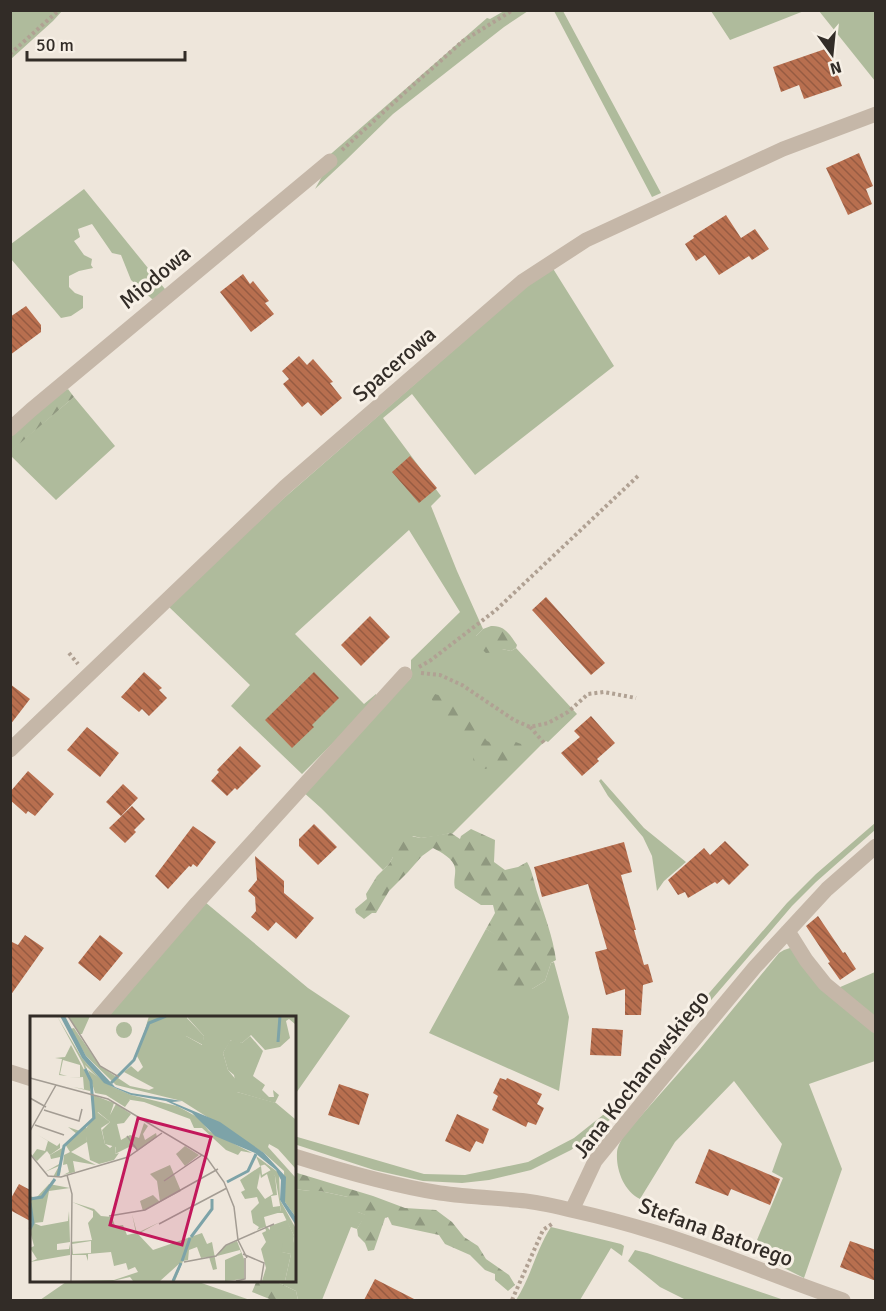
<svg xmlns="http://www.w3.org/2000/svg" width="886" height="1311" font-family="Signika,sans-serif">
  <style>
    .green { fill: #afbb9c }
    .forest { fill: url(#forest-firs) }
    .building { fill: url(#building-back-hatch) }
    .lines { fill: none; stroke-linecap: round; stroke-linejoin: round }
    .path { stroke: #b0a193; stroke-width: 4; stroke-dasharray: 3 3; stroke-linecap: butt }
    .minor { stroke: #c5b7a8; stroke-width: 15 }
    .labels { text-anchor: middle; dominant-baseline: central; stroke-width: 6; stroke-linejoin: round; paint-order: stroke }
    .street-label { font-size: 22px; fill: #322c27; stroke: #f7f0e6 }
    .inset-river { fill: none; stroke: #7da3a8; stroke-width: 3 }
    .inset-road { fill: none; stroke: #a39c93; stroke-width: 1.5 }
    .view { fill: #c2185b; fill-opacity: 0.15; stroke: #c2185b; stroke-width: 3 }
    .inset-edge { fill: none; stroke: #322c27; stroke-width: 3 }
  </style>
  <defs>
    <pattern id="forest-firs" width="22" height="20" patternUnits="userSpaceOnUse" patternTransform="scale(1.5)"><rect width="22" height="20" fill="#afbb9c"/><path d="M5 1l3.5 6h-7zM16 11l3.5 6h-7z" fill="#8f987f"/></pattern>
    <pattern id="building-back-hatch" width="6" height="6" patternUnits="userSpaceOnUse" patternTransform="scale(1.5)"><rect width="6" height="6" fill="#b86f4f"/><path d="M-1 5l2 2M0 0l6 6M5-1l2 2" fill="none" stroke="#965b42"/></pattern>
  </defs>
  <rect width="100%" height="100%" fill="#eee6db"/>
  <path class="green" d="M 11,10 L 62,10 L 62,11 L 53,21 L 11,59 Z
    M 504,11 L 528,11 L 504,27 L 393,114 L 345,161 L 315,189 L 325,171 L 302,179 L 487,18 L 490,19 Z
    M 554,11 L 563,11 L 661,193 L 652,197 Z
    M 711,11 L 804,11 L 730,40 Z
    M 819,11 L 875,11 L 875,81 Z
    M 84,189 L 169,294 L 161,298 L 152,299 L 131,280 L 121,255 L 112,253 L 92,224 L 78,229 L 80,237 L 74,241 L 84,255 L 92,259 L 91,265 L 93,268 L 79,271 L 69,276 L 69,287 L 75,293 L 83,296 L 83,308 L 71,316 L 61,318 L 11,259 L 11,244 Z
    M 552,267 L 614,366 L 475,475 L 412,394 L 383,418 L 441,496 L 431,506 L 457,571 L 483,629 L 476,636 L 502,649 L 511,651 L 516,648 L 577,714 L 548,742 L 546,741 L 541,745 L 452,834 L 451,833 L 437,836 L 421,838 L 413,836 L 393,857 L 389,864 L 383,870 L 321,808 L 302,791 L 364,723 L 411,678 L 411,660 L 460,612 L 409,530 L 295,634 L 364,704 L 376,694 L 376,698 L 367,709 L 302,774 L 231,706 L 250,685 L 168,606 L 284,498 L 525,288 Z
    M 74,397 L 115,446 L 56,500 L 11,456 L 10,451 Z
    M 601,779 L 644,828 L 686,862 L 664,881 L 657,891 L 652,856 L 643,837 L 608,796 L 599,781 Z
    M 875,823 L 875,830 L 816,882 L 792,906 L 694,1020 L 691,1014 L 787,903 L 816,874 Z
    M 205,902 L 308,988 L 350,1016 L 294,1096 L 294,1017 L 108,1017 Z
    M 486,929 L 497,935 L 497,951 L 532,989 L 545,981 L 551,963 L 554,962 L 569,1017 L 559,1091 L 429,1033 Z
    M 790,948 L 794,950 L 831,991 L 875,972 L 875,1061 L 809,1084 L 842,1169 L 804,1278 L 752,1252 L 783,1178 L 772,1172 L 782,1144 L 734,1081 L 675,1142 L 640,1199 C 624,1191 616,1170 617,1153 C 617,1147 621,1141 624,1135 L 700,1049 L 779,953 L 784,950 Z
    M 678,1033 L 681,1033 L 681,1037 L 675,1046 L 632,1099 L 611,1119 L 571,1150 L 531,1170 L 489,1180 L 462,1183 L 423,1181 L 374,1170 L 294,1144 L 294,1136 L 424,1174 L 465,1175 L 528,1162 L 574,1138 L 623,1099 L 675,1039 Z
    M 294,1189 L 310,1191 L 320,1191 L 348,1197 L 358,1212 L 366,1215 L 357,1229 L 351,1227 L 322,1300 L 298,1300 L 296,1291 L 273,1280 L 257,1280 L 294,1280 Z
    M 551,1227 L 621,1244 L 624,1246 L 622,1256 L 611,1248 L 580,1300 L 516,1300 C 531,1277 536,1250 551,1227 Z
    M 635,1250 L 647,1253 L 784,1300 L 686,1300 L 660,1287 L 628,1261 Z
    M 69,1280 L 193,1280 L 250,1300 L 40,1300 Z"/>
  <path class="forest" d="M 68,389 L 74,397 L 11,451 L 10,434 L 60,393 Z
    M 491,626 C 505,625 510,635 517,645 L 516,648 L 511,651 L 502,649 L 497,652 L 486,653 L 476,644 L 476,636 L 483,629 Z
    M 435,694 L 457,701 L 466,707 L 471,719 L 487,741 L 494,744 L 513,741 L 521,744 L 524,752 L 510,763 L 499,774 L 491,767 L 485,769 L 474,767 C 473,761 474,753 471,748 C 466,736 450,722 439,715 L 440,709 L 432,700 L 432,697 Z
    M 471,829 L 495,840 L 494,862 L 505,870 L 518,867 L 527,862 C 533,872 534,884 538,895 C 545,917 553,937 556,960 L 551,963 L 545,981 L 532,989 L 517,991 L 497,977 L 492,960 L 497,951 L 497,936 L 486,929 L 495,913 L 493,905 L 481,905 L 455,888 C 453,881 456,875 455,868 C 454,859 441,852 433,848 L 422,856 L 408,872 L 389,891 L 376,913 L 372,913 L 364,919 L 356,913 L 355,909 L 367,899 L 366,894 L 377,876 L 389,864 L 393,857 L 393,842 L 400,834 L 421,838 L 451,833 L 460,839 L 461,836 Z
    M 294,1172 L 373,1196 L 405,1208 L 436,1210 L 452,1222 L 464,1237 L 478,1246 L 486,1259 L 509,1275 L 515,1285 L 508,1291 L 495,1280 L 495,1274 L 485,1270 L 470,1255 L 445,1244 L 439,1235 L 392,1225 L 388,1217 L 385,1218 L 374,1250 L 368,1251 L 365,1243 L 358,1236 L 357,1229 L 365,1215 L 358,1212 L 348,1211 L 348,1197 L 320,1191 L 310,1191 L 294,1189 Z
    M 257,1280 L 273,1280 L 296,1291 L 298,1300 L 272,1300 L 252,1292 Z"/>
  <path class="building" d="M 828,48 L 842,86 L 804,99 L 799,85 L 781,92 L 773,67 Z
    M 859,153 L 873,186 L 866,189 L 872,204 L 848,215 L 826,168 Z
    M 726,215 L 741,238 L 755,229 L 769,249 L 752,260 L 749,256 L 719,275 L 705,255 L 696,261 L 685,244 L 694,238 L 693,236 Z
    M 243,274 L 250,284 L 253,281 L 269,301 L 265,303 L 274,314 L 251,332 L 220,292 Z
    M 26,306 L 41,325 L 41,332 L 10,355 L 10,317 Z
    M 299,356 L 307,365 L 313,359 L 333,382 L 330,383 L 342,398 L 321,416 L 308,402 L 302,407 L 283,384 L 289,379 L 282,371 Z
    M 410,456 L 437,488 L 419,503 L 392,472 Z
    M 546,597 L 605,663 L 591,675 L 532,610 Z
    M 370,616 L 390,637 L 361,666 L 341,645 Z
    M 144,672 L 162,688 L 159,690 L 167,698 L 149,716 L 142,709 L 139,712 L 121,697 Z
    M 314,672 L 339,698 L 312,725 L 314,727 L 292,748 L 265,720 Z
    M 10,684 L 30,699 L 10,725 Z
    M 591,716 L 615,743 L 597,759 L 599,761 L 582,776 L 561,753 L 580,737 L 574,731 Z
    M 87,727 L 119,753 L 100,777 L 67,750 Z
    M 240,746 L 261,766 L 237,790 L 235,788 L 227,796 L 211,781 L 219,772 L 217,770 Z
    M 28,771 L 54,794 L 35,816 L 28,811 L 26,814 L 10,800 L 10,792 Z
    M 123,784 L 138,798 L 121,816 L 106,802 Z
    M 132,806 L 145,819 L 134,830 L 136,832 L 125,843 L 109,828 Z
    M 314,824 L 337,847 L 318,865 L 299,846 L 299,839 Z
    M 193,826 L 216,842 L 197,867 L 193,864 L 191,867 L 189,866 L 168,889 L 155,876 Z
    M 725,841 L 749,865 L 729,885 L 723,879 L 717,884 L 715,882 L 688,898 L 685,892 L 678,895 L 668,880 L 704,848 L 710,855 Z
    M 624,842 L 632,872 L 621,875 L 636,930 L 634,930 L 644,965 L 648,964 L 653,982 L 643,985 L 641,1015 L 625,1015 L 625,989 L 606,995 L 595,952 L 607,949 L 588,884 L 542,897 L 534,867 Z
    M 255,856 L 284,881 L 284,893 L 314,918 L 296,939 L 276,922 L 268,931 L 251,917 L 256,911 L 255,897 L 248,891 L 257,880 Z
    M 818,916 L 843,953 L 845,952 L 856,969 L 840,980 L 828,963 L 830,962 L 806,926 Z
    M 25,935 L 44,948 L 10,996 L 10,941 L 18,945 Z
    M 100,935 L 123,953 L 100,981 L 78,963 Z
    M 592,1028 L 623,1030 L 621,1056 L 590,1055 Z
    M 500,1078 L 506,1080 L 507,1078 L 542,1094 L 537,1104 L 544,1108 L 536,1125 L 528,1122 L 526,1127 L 492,1110 L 498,1096 L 493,1093 Z
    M 339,1084 L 369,1094 L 359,1125 L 328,1115 Z
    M 457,1114 L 489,1129 L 483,1144 L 476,1141 L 470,1152 L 445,1141 Z
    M 709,1149 L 780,1179 L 770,1205 L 731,1189 L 728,1196 L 695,1183 Z
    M 19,1184 L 32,1191 L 32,1222 L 10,1210 L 10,1200 Z
    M 850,1241 L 876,1250 L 876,1281 L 840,1267 Z
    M 375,1279 L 416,1300 L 364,1300 Z"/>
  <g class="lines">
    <path class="path" d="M 10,54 L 59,10
      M 342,150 L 411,87 L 463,41 L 513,10
      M 69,653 L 78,664
      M 419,667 L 431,660 L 496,610 L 639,475
      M 421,673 L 440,675 L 462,685 L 514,720 L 530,727 L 548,723 L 568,712 L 588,694 L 604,692 L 636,698
      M 530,727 L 545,744
      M 512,1300 L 543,1230 L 552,1224"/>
    <path class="minor" d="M 10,429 L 31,410 L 330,161
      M 10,750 L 285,487 L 523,281 L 586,240 L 783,149 L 876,114
      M 787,932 L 791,936 L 806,960 L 825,984 L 876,1026
      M 99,1017 L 197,903 L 405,674
      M 10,1072 L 32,1079
      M 294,1156 C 342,1171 390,1185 440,1193 C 468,1197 497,1198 526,1201 C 542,1203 559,1207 575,1211 C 602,1217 628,1224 654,1232 C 718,1251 780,1279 843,1300
      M 572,1210 L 595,1161 L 660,1081 L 755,967 L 827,889 L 876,846"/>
  </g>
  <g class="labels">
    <g class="street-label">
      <text transform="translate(155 277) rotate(-40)">Miodowa</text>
      <text transform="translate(394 364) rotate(-41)">Spacerowa</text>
      <text transform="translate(641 1074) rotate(-52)">Jana Kochanowskiego</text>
      <text transform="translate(716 1232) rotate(20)">Stefana Batorego</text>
    </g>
  </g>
  <g transform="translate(30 1016)">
    <rect width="266" height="266" fill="#eee6db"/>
    <path d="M 38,0 L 60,0 L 52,18 L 50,18 ZM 156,1 L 174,20 L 173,29 L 156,20 ZM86 14a8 8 0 1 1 16 0a8 8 0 1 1-16 0ZM 220,20 L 233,35 L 223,60 L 235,69 L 232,74 L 239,81 L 244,81 L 243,74 L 249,79 L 245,87 L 207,76 L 204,59 L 198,54 L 193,37 L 199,26 L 203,23 L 212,27 ZM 41,29 L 61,67 L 60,75 L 43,71 L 54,73 L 53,61 L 39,62 L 50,61 L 50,49 L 33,44 L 30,58 L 37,60 L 29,59 L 32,43 L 25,42 L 35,41 ZM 58,54 L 100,84 L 95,91 L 76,79 L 65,77 ZM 63,79 L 84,87 L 80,99 L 86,88 L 101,98 L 94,107 L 87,108 L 91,124 L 100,119 L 109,122 L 114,107 L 118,110 L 113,118 L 115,124 L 126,117 L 127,121 L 109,134 L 101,130 L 85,138 L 86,131 L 75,128 L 72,114 L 80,106 L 68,96 L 62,105 ZM 56,110 L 57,126 L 41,136 L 66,149 L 43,145 L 45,156 L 33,159 L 39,156 L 37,148 L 33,149 L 34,139 L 40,136 L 35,128 L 47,118 L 38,111 L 50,115 ZM 8,119 L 27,130 L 30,127 L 30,132 L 20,139 L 17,135 L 7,145 L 2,140 L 7,133 L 15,135 L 18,125 ZM 155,130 L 169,139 L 155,150 L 146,138 ZM 234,148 L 236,148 L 243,155 L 245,160 L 247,179 L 241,180 L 243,191 L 250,190 L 251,196 L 234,201 L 236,210 L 240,214 L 240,210 L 257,204 L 264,220 L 263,227 L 254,227 L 252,236 L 261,238 L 255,265 L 232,265 L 236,252 L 231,233 L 236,226 L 232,217 L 236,215 L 235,211 L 227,214 L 229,211 L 223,207 L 221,195 L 229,187 L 227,181 L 215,183 L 211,176 L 215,174 L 210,164 L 231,150 L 232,159 L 241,154 ZM 230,157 L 231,162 L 237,158 L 243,178 L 235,183 L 227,172 ZM 140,149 L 151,175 L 113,195 L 110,185 L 123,179 L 130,186 L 127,165 L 120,158 ZM 42,186 L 64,193 L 71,200 L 82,201 L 85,210 L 93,209 L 97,219 L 106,217 L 102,198 L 107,217 L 130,206 L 108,218 L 123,234 L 172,217 L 177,228 L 182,226 L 187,253 L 183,254 L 179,241 L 171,242 L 167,231 L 159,234 L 158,244 L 153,245 L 145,265 L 142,265 L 150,247 L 130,265 L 103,265 L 100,261 L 83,265 L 41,264 L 84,264 L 108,256 L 105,251 L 98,254 L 96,247 L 84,250 L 81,236 L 58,238 L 58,245 L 56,239 L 42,239 L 41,226 L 62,224 L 58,207 L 63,201 L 63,195 ZM 61,225 L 61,237 L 43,238 L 42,228 ZM 39,195 L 40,226 L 27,228 L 27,234 L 39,233 L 40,228 L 40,239 L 0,246 L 7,243 L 0,232 L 4,230 L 0,215 L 4,207 L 11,210 L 38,205 ZM 207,225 L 214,243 L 214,263 L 195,265 L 195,244 L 211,237 L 210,234 L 187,240 L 194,230 Z" fill="#afbb9c" fill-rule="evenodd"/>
    <path d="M 27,0 L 52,42 L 74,67 L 101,79 L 147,90 L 169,102 L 179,115 L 222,137 L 211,135 L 208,139 L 196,134 L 172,112 L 164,112 L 160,103 L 114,86 L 95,83 L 75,69 L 55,49 L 63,66 L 61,72 L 53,48 ZM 119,0 L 265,0 L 265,8 L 259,3 L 256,5 L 260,22 L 250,31 L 235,34 L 221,19 L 212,27 L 201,24 L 193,37 L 198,54 L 207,65 L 207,76 L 246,87 L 265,103 L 265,152 L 248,133 L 239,128 L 238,131 L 265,161 L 265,200 L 255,186 L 254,155 L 234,137 L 152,85 L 86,69 L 56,40 L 40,13 L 44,12 L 70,50 L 100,70 L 119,74 L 124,72 L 94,56 L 101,50 L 108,56 L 113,51 L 107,40 ZM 157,1 L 174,20 L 172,29 L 156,20 ZM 67,96 L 80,106 L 71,112 L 75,128 L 80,132 L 86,127 L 85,138 L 89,137 L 84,144 L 69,148 L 60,144 L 55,114 ZM 34,131 L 30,159 L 23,161 L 29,150 L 15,156 L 31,147 L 30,141 L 21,143 L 20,139 ZM 226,140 L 249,157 L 250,184 L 265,211 L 265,265 L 255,265 L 261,238 L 251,236 L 253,227 L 263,227 L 264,220 L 253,197 L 244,197 L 251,195 L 245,160 L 236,148 L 230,150 ZM 19,168 L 40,172 L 19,175 L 13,206 L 4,207 L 0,215 L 0,180 L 6,182 Z" fill="#afbb9c" fill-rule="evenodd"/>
    <path d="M 30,0 L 35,0 L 56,40 L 85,71 L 101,77 L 152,85 L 142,86 L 190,106 L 234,137 L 256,161 L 255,186 L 265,200 L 265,208 L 250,184 L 251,164 L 246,154 L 225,137 L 185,120 L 162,97 L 136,85 L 101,79 L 74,67 L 52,42 Z" fill="#7da3a8"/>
    <path class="inset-river" d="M 248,26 L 250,0M 81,67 L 104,44 L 119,7 L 136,0M 28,160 L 34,130 L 64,102 L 61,65 L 55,53M 197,166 L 218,155 L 226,138M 0,183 L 12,181 L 25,163M 0,187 L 3,207 L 0,213M 161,221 L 182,193 L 182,183M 152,245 L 160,222M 143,265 L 151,247"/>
    <path class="inset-road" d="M 38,0 L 70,50 L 89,61M 0,62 L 78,83 L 177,142 L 194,166 L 204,191 L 208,224 L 217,242M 0,82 L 16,91M 14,94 L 49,105 L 52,93M 5,109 L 34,119M 0,115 L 26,69M 97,120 L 108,135M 0,138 L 18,160 L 31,161 L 98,141 L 132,117M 37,159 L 42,178 L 41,265M 134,165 L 172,139M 79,200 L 115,194 L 188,153M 129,208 L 197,172M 213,238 L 234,247 L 231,265M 154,246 L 186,240 L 196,229 L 244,208M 206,265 L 215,263 L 215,242"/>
    <path class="view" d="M 108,102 L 181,121 L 152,229 L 80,209 Z"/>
    <rect width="266" height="266" class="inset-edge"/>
  </g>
  <rect width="886" height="1311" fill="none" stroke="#322c27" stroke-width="24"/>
  <g transform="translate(832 54) rotate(165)" stroke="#f7f0e6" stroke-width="4.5" paint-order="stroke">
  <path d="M0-4.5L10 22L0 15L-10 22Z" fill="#322c27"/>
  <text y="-9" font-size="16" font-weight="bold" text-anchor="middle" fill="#322c27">N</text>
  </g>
  <path d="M27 51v9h158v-9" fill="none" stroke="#322c27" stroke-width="3"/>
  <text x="36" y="51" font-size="18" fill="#322c27" stroke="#f7f0e6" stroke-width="4.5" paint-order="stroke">50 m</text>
</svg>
